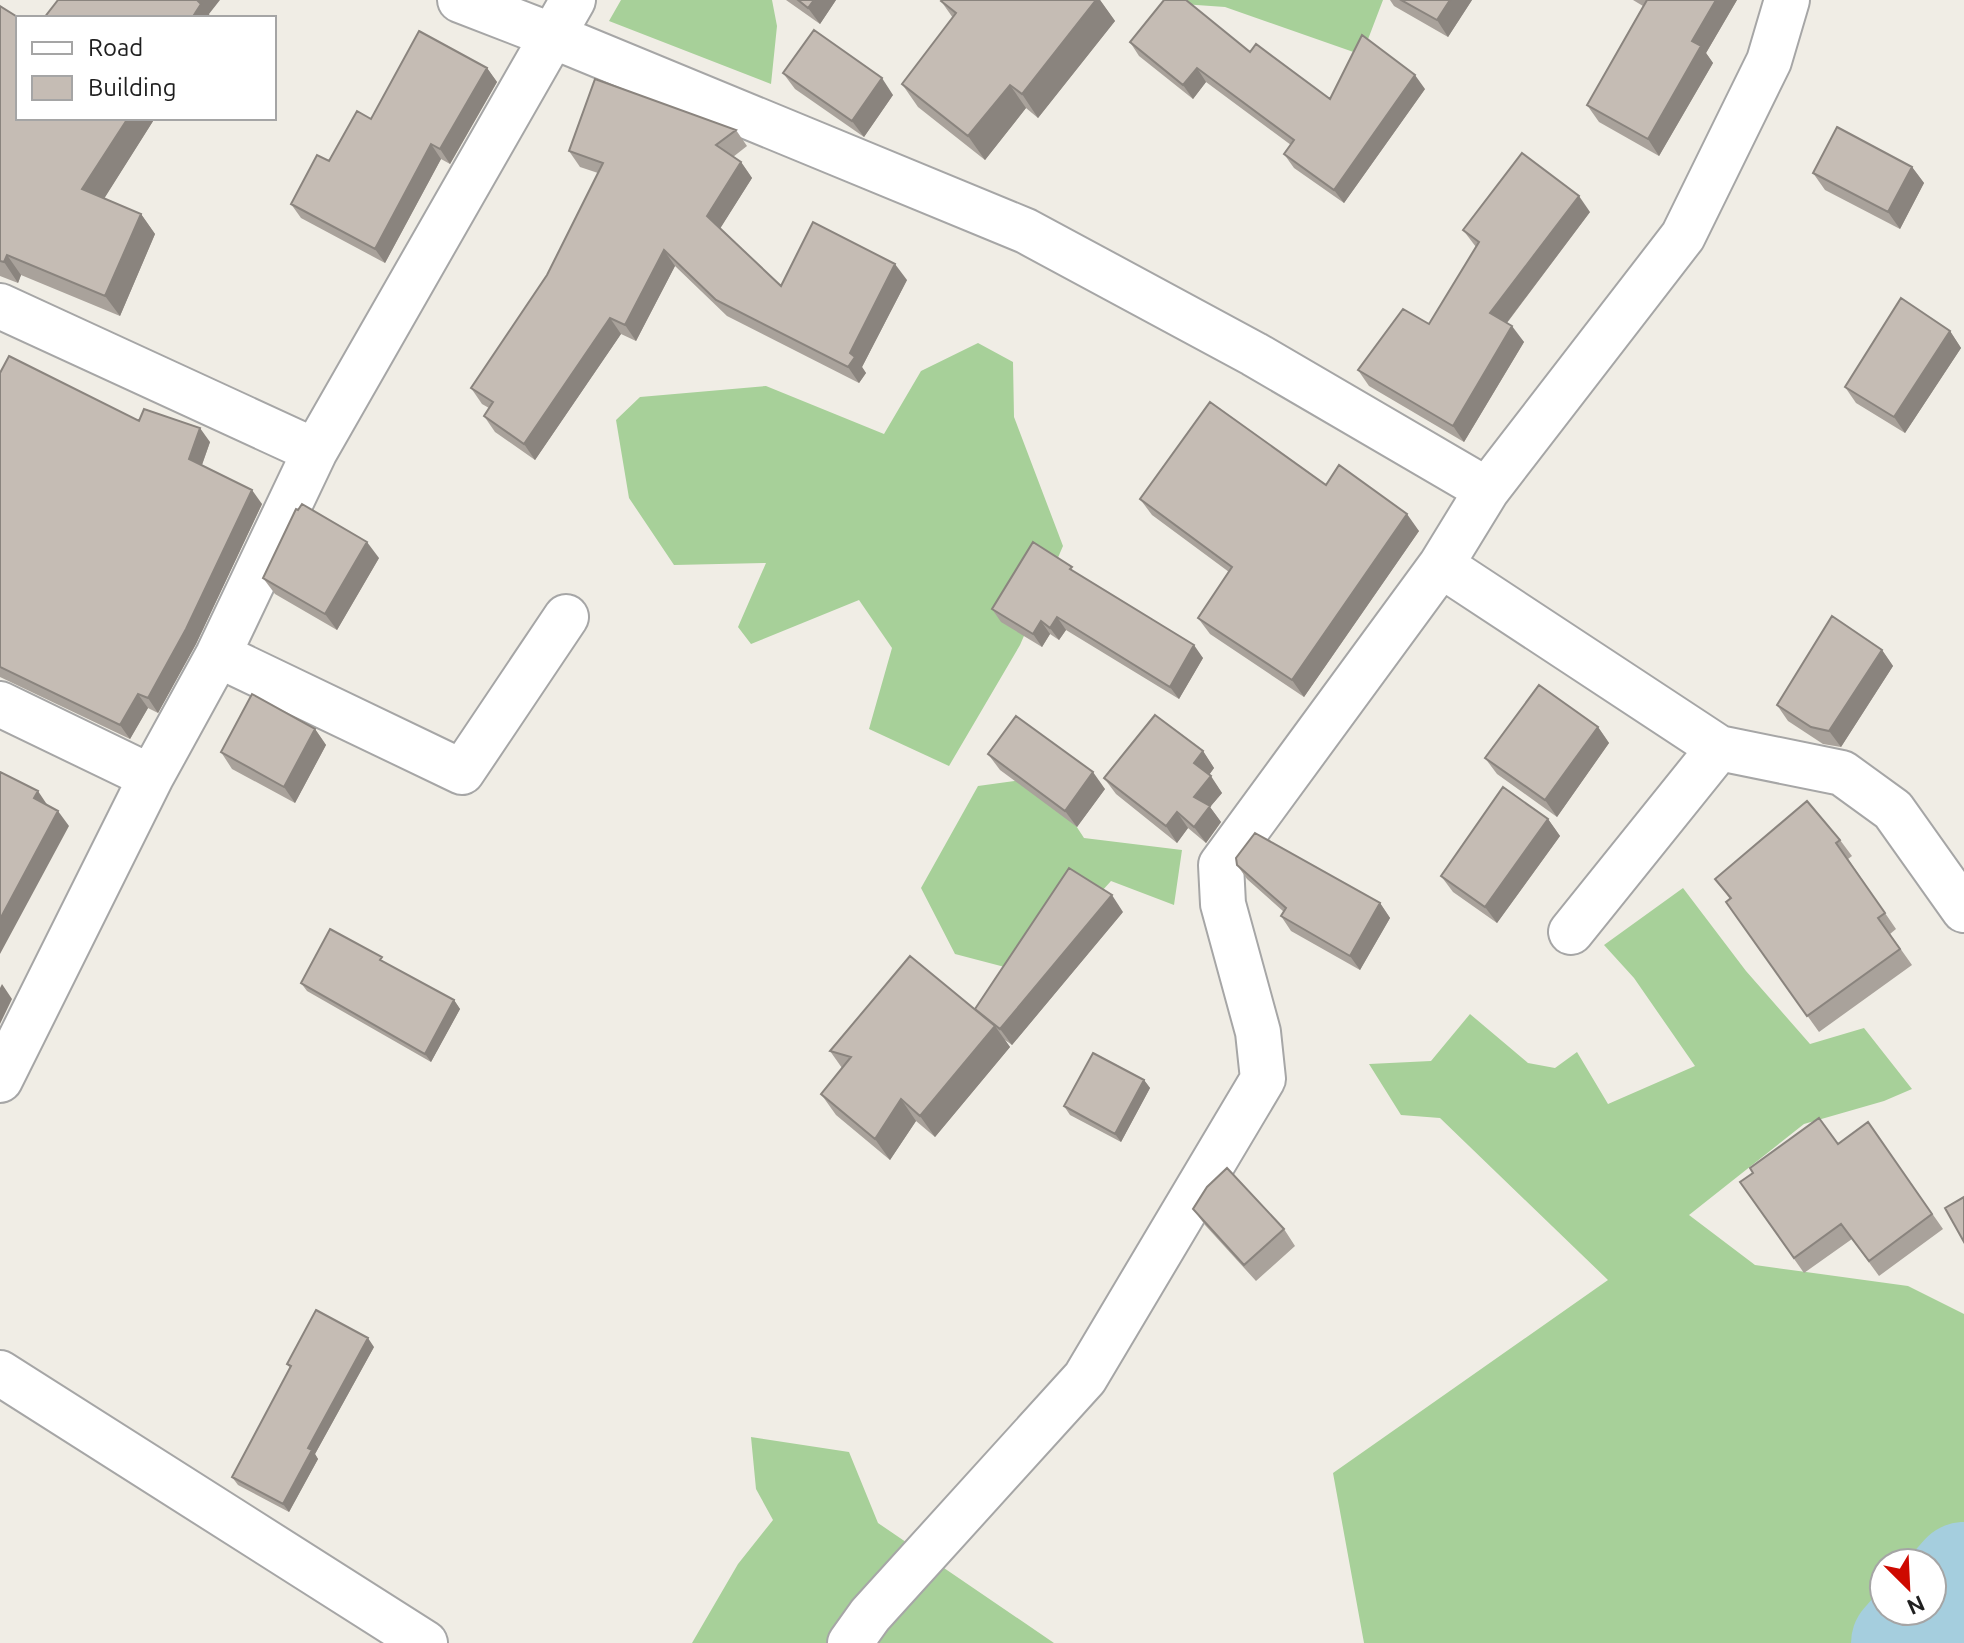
<svg xmlns="http://www.w3.org/2000/svg" width="1964" height="1643" font-family="Ubuntu,sans-serif">
  <style>
    .forest { fill: #a7d099; fill-rule: evenodd }
    .lines { fill: none; stroke-linecap: round; stroke-linejoin: round }
    .river { stroke: #a5cede; stroke-width: 106 }
    .minor-casing { stroke: #a6a6a6; stroke-width: 48 }
    .minor { stroke: #fff; stroke-width: 44 }
    .wall { fill: #a9a29b }
    .shaded-wall { fill: #8a847e }
    .building { fill: #c5bcb4; stroke: #8a847e; stroke-width: 2 }
  </style>
  <rect width="100%" height="100%" fill="#f0ede5"/>
  <path class="forest" d="M 621,0 L 772,0 L 777,26 L 771,84 L 609,21 Z
    M 1164,0 L 1383,0 L 1362,55 L 1225,7 L 1168,3 Z
    M 978,343 L 1013,362 L 1014,417 L 1063,546 L 1020,645 L 949,766 L 869,729 L 892,648 L 859,600 L 751,644 L 738,627 L 766,563 L 674,565 L 629,498 L 616,420 L 640,397 L 766,386 L 884,434 L 921,371 Z
    M 1044,777 L 1084,838 L 1182,850 L 1174,905 L 1111,881 L 1028,973 L 955,954 L 921,888 L 978,786 Z
    M 1683,888 L 1746,971 L 1810,1044 L 1864,1028 L 1912,1089 L 1884,1101 L 1804,1124 L 1689,1215 L 1755,1265 L 1908,1286 L 1964,1314 L 1964,1643 L 1364,1643 L 1333,1473 L 1608,1280 L 1440,1118 L 1401,1115 L 1369,1064 L 1431,1061 L 1470,1014 L 1528,1063 L 1555,1068 L 1577,1052 L 1608,1104 L 1695,1066 L 1634,978 L 1604,945 ZM 1884,1563 L 1932,1563 L 1932,1611 L 1884,1611 Z
    M 751,1437 L 849,1452 L 878,1523 L 1054,1643 L 692,1643 L 738,1564 L 773,1520 L 756,1489 Z"/>
  <g class="lines">
    <path class="river" d="M 1904,1643 L 1964,1575"/>
    <g class="minor-casing">
      <path id="minor" d="M 460,0 L 553,36 L 1026,231 L 1254,354 L 1487,490
        M 0,306 L 315,451
        M 1441,565 L 1719,748 L 1842,773 L 1893,810 L 1964,910
        M 218,655 L 462,772 L 566,617
        M 0,704 L 151,777
        M 1571,932 L 1719,748
        M 0,1080 L 151,777 L 218,655 L 315,451 L 573,0
        M 0,1373 L 425,1643
        M 850,1643 L 870,1615 L 1085,1378 L 1263,1079 L 1258,1032 L 1223,904 L 1221,865 L 1441,565 L 1487,490 L 1683,236 L 1769,61 L 1787,0"/>
    </g>
    <use href="#minor" class="minor"/>
  </g>
  <path class="wall" d="M 786,0 L 836,0 L 820,24 Z
    M 942,0 L 1100,0 L 1115,21 L 1038,118 L 1026,108 L 985,160 L 918,107 L 902,84 L 953,18 L 941,1 Z
    M 1390,0 L 1472,0 L 1448,37 L 1394,6 Z
    M 1633,0 L 1737,0 L 1706,53 L 1713,63 L 1659,156 L 1599,122 L 1587,105 L 1643,6 Z
    M 0,6 L 18,118 L 155,118 L 104,198 L 141,214 L 155,234 L 120,316 L 21,275 L 18,283 L 0,276 Z
    M 1130,42 L 1250,52 L 1330,99 L 1425,89 L 1344,203 L 1294,168 L 1284,154 L 1291,145 L 1206,82 L 1193,99 L 1139,56 Z
    M 487,68 L 497,82 L 450,164 L 441,159 L 385,263 L 301,218 L 291,204 L 329,161 L 371,119 Z
    M 783,73 L 893,95 L 864,137 L 795,89 Z
    M 736,130 L 747,146 L 733,157 L 741,162 L 752,178 L 720,228 L 781,286 L 907,280 L 862,367 L 866,373 L 859,383 L 727,316 L 675,266 L 636,341 L 621,334 L 535,460 L 495,432 L 484,416 L 489,408 L 482,404 L 471,388 L 547,275 L 598,173 L 580,167 L 569,151 Z
    M 1912,167 L 1924,183 L 1900,229 L 1825,190 L 1813,173 Z
    M 1590,212 L 1507,323 L 1524,342 L 1464,442 L 1369,386 L 1358,370 L 1429,324 L 1476,247 L 1463,230 Z
    M 1950,331 L 1961,348 L 1905,433 L 1856,403 L 1845,387 Z
    M 0,373 L 139,421 L 210,442 L 202,465 L 262,504 L 196,644 L 158,713 L 148,708 L 130,739 L 0,677 Z
    M 1326,485 L 1419,531 L 1304,697 L 1210,634 L 1198,618 L 1229,572 L 1152,515 L 1140,499 Z
    M 379,558 L 337,630 L 275,594 L 263,578 Z
    M 1076,573 L 1203,658 L 1179,699 L 1066,630 L 1059,640 L 1050,634 L 1042,647 L 1001,622 L 992,609 Z
    M 1882,650 L 1893,666 L 1841,747 L 1823,744 L 1788,721 L 1777,705 Z
    M 1598,727 L 1609,743 L 1557,817 L 1497,774 L 1485,758 Z
    M 315,729 L 326,745 L 295,803 L 232,769 L 221,752 Z
    M 1203,751 L 1214,768 L 1209,775 L 1222,793 L 1210,807 L 1221,822 L 1206,843 L 1188,828 L 1177,843 L 1116,794 L 1104,778 Z
    M 988,754 L 1105,789 L 1077,827 L 1000,770 Z
    M 1548,819 L 1560,836 L 1497,923 L 1453,892 L 1441,876 Z
    M 1840,840 L 1852,856 L 1848,859 L 1896,929 L 1890,934 L 1912,965 L 1819,1032 L 1726,902 L 1730,899 L 1715,879 Z
    M 1237,865 L 1380,903 L 1390,918 L 1360,970 L 1291,931 L 1281,916 L 1284,912 L 1247,879 Z
    M 1123,912 L 1012,1045 L 1005,1040 L 1010,1047 L 935,1137 L 916,1121 L 890,1160 L 836,1115 L 821,1094 L 842,1068 L 830,1051 L 975,1009 Z
    M 386,963 L 454,1000 L 460,1009 L 431,1062 L 307,991 L 301,983 Z
    M 1144,1080 L 1150,1088 L 1121,1142 L 1070,1115 L 1064,1106 Z
    M 1868,1122 L 1943,1229 L 1879,1276 L 1852,1239 L 1804,1273 L 1740,1182 L 1838,1144 Z
    M 1193,1209 L 1284,1229 L 1295,1246 L 1256,1281 L 1205,1225 Z
    M 374,1347 L 315,1454 L 318,1459 L 289,1512 L 238,1485 L 232,1477 L 290,1368 L 287,1364 Z"/>
  <path class="shaded-wall" d="M 195,0 L 220,0 L 209,14 L 211,18 L 192,18 Z
    M 814,0 L 836,0 L 820,24 L 808,8 Z
    M 1096,0 L 1100,0 L 1115,21 L 1038,118 L 1022,94 Z
    M 1450,0 L 1472,0 L 1448,37 L 1437,20 Z
    M 1716,0 L 1737,0 L 1706,53 L 1713,63 L 1659,156 L 1648,139 L 1692,41 Z
    M 487,68 L 497,82 L 450,164 L 440,149 Z
    M 1197,68 L 1206,82 L 1193,99 L 1183,85 Z
    M 1415,75 L 1425,89 L 1344,203 L 1334,190 Z
    M 882,78 L 893,95 L 864,137 L 852,121 Z
    M 1010,85 L 1026,108 L 985,160 L 968,136 Z
    M 128,118 L 155,118 L 97,210 L 82,189 Z
    M 431,144 L 441,159 L 385,263 L 375,249 Z
    M 741,162 L 752,178 L 718,232 L 707,216 Z
    M 1912,167 L 1924,183 L 1900,229 L 1888,212 Z
    M 1579,196 L 1590,212 L 1502,329 L 1490,313 Z
    M 141,214 L 155,234 L 120,316 L 105,296 Z
    M 664,250 L 675,266 L 636,341 L 625,325 Z
    M 7,255 L 21,275 L 18,283 L 4,262 Z
    M 895,264 L 907,280 L 862,367 L 866,373 L 859,383 L 848,367 L 850,353 Z
    M 610,318 L 621,334 L 535,460 L 524,444 Z
    M 1512,326 L 1524,342 L 1464,442 L 1453,426 Z
    M 1950,331 L 1961,348 L 1905,433 L 1894,417 Z
    M 200,428 L 210,442 L 199,473 L 189,459 Z
    M 252,490 L 262,504 L 196,644 L 158,713 L 148,698 Z
    M 1407,514 L 1419,531 L 1304,697 L 1292,680 Z
    M 367,542 L 379,558 L 337,630 L 325,614 Z
    M 1057,617 L 1066,630 L 1059,640 L 1050,628 Z
    M 1041,621 L 1050,634 L 1042,647 L 1033,634 Z
    M 1194,645 L 1203,658 L 1179,699 L 1170,687 Z
    M 1882,650 L 1893,666 L 1841,747 L 1829,731 Z
    M 138,694 L 148,708 L 130,739 L 120,725 Z
    M 1598,727 L 1609,743 L 1557,817 L 1545,800 Z
    M 315,729 L 326,745 L 295,803 L 284,787 Z
    M 1203,751 L 1214,768 L 1206,779 L 1194,763 Z
    M 1093,772 L 1105,789 L 1077,827 L 1065,811 Z
    M 1211,776 L 1222,793 L 1210,807 L 1221,822 L 1206,843 L 1194,827 L 1194,797 Z
    M 38,791 L 48,806 L 34,798 Z
    M 58,811 L 69,826 L 0,954 L 0,919 Z
    M 1177,812 L 1188,828 L 1177,843 L 1166,826 Z
    M 1548,819 L 1560,836 L 1497,923 L 1485,907 Z
    M 1112,895 L 1123,912 L 1012,1045 L 1000,1029 Z
    M 1380,903 L 1390,918 L 1360,970 L 1350,956 Z
    M 2,984 L 12,999 L 0,1024 L 0,988 Z
    M 454,1000 L 460,1009 L 431,1062 L 425,1054 Z
    M 995,1026 L 1010,1047 L 935,1137 L 920,1116 Z
    M 1144,1080 L 1150,1088 L 1121,1142 L 1115,1134 Z
    M 901,1099 L 916,1121 L 890,1160 L 875,1139 Z
    M 368,1338 L 374,1347 L 315,1454 L 318,1459 L 289,1512 L 283,1504 L 308,1448 Z"/>
  <path class="building" d="M 58,0 L 197,0 L 201,4 L 192,18 L 44,18 Z
    M 798,0 L 814,0 L 808,8 Z
    M 942,0 L 1096,0 L 1022,94 L 1010,85 L 968,136 L 902,84 L 956,13 L 941,1 Z
    M 1164,0 L 1186,0 L 1250,52 L 1256,44 L 1330,99 L 1362,35 L 1415,75 L 1334,190 L 1284,154 L 1294,140 L 1197,68 L 1183,85 L 1130,42 Z
    M 1401,0 L 1450,0 L 1437,20 Z
    M 1647,0 L 1716,0 L 1692,41 L 1701,46 L 1648,139 L 1587,105 Z
    M 0,6 L 19,18 L 18,118 L 128,118 L 82,189 L 141,214 L 105,296 L 7,255 L 4,262 L 0,261 Z
    M 814,30 L 882,78 L 852,121 L 783,73 Z
    M 419,31 L 487,68 L 440,149 L 431,144 L 375,249 L 291,204 L 317,155 L 329,161 L 357,111 L 371,119 Z
    M 595,79 L 736,130 L 716,145 L 741,162 L 707,216 L 781,286 L 813,222 L 895,264 L 850,353 L 855,357 L 848,367 L 716,300 L 664,250 L 625,325 L 610,318 L 524,444 L 484,416 L 493,402 L 471,388 L 547,275 L 603,163 L 569,151 Z
    M 1837,127 L 1912,167 L 1888,212 L 1813,173 Z
    M 1522,153 L 1579,196 L 1490,313 L 1512,326 L 1453,426 L 1358,370 L 1403,309 L 1429,324 L 1479,242 L 1463,230 Z
    M 1901,298 L 1950,331 L 1894,417 L 1845,387 Z
    M 9,356 L 139,421 L 144,409 L 200,428 L 189,459 L 252,490 L 186,629 L 148,698 L 138,694 L 120,725 L 0,667 L 0,373 Z
    M 1210,402 L 1326,485 L 1339,465 L 1407,514 L 1292,680 L 1198,618 L 1232,567 L 1140,499 Z
    M 302,504 L 367,542 L 325,614 L 263,578 L 296,509 L 298,510 Z
    M 1033,542 L 1072,567 L 1070,569 L 1194,645 L 1170,687 L 1057,617 L 1050,628 L 1041,621 L 1033,634 L 992,609 Z
    M 1832,616 L 1882,650 L 1829,731 L 1811,727 L 1777,705 Z
    M 1539,685 L 1598,727 L 1545,800 L 1485,758 Z
    M 252,694 L 315,729 L 284,787 L 221,752 Z
    M 1155,715 L 1203,751 L 1194,763 L 1211,776 L 1194,797 L 1210,806 L 1194,827 L 1177,812 L 1166,826 L 1104,778 Z
    M 1016,716 L 1093,772 L 1065,811 L 988,754 Z
    M 0,772 L 38,791 L 34,798 L 58,811 L 0,919 Z
    M 1503,787 L 1548,819 L 1485,907 L 1441,876 Z
    M 1807,801 L 1840,840 L 1836,843 L 1885,913 L 1878,918 L 1900,949 L 1807,1016 L 1726,902 L 1731,898 L 1715,879 Z
    M 1255,833 L 1380,903 L 1350,956 L 1281,916 L 1286,908 L 1237,865 L 1236,858 Z
    M 1069,868 L 1112,895 L 1000,1029 L 975,1009 Z
    M 330,929 L 382,957 L 380,960 L 454,1000 L 425,1054 L 301,983 Z
    M 910,956 L 995,1026 L 920,1116 L 901,1099 L 875,1139 L 821,1094 L 851,1057 L 830,1051 Z
    M 1093,1053 L 1144,1080 L 1115,1134 L 1064,1106 Z
    M 1819,1118 L 1838,1144 L 1868,1122 L 1932,1214 L 1869,1261 L 1841,1224 L 1794,1258 L 1740,1182 L 1753,1173 L 1750,1168 Z
    M 1227,1168 L 1284,1229 L 1244,1265 L 1193,1209 L 1207,1187 Z
    M 1964,1197 L 1964,1242 L 1945,1208 Z
    M 316,1310 L 368,1338 L 308,1448 L 312,1450 L 283,1504 L 232,1477 L 291,1366 L 287,1364 Z"/>
  <rect x="16" y="16" width="260" height="104" fill="#ffffff" stroke="#a5a5a5" stroke-width="2"/>
  <rect x="32" y="42" width="40" height="12" fill="#ffffff" stroke="#a5a5a5" stroke-width="2"/>
  <text x="88" y="56" font-size="24" fill="#1f1f1f">Road</text>
  <rect x="32" y="76" width="40" height="24" fill="#c5bcb4" stroke="#a5a5a5" stroke-width="2"/>
  <text x="88" y="96" font-size="24" fill="#1f1f1f">Building</text>
  <g transform="translate(1908 1587) rotate(156)"><circle r="38" fill="#ffffff" stroke="#a5a5a5" stroke-width="2"/>
  <path d="M0-6L14 30L0 20L-14 30Z" fill="#ce0900"/>
  <text y="-12" font-size="22" font-weight="bold" text-anchor="middle" fill="#1f1f1f">N</text>
  </g>
</svg>
